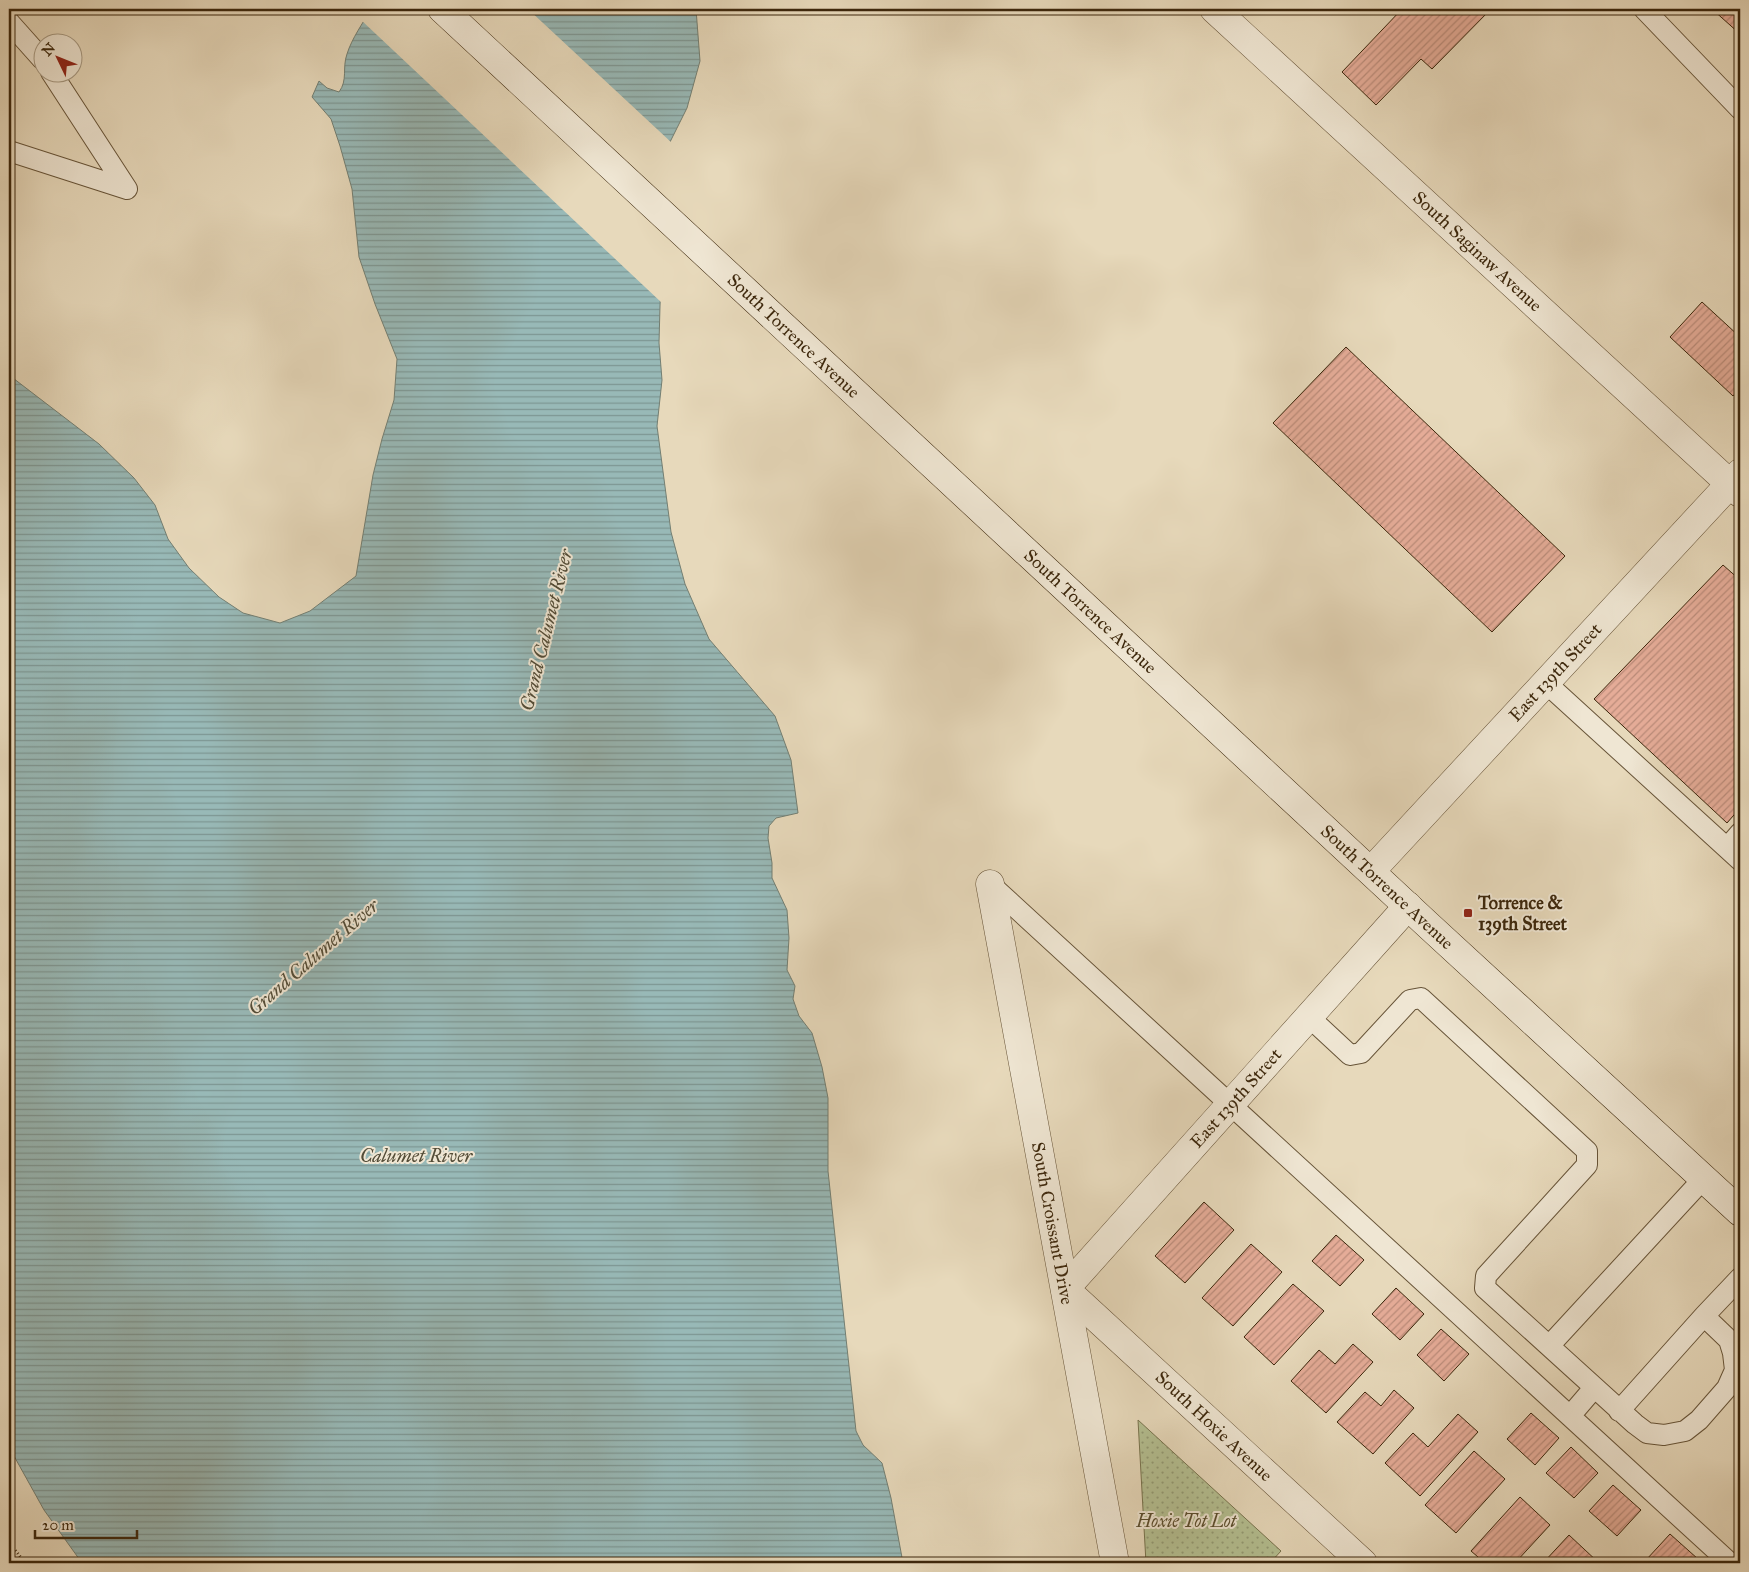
<svg xmlns="http://www.w3.org/2000/svg" width="1749" height="1572" font-family="'IM FELL Great Primer',serif">
  <style>
    .park { fill: url(#park-dots); stroke: #78734e }
    .water { fill: url(#water-rules); stroke: #737f73 }
    .pier { fill: #e7d9bb }
    .building { fill: url(#building-hatch); stroke: #3c270c }
    .lines { fill: none; stroke-linecap: round; stroke-linejoin: round }
    .lane-casing { stroke: #675438; stroke-width: 22 }
    .street-casing { stroke: #675438; stroke-width: 29 }
    .secondary-casing { stroke: #3c270c; stroke-width: 29 }
    .path { stroke: #3c270c; stroke-width: 3; stroke-dasharray: 1 2.5; stroke-linecap: butt }
    .lane { stroke: #efe6d3; stroke-width: 20 }
    .street { stroke: #efe6d3; stroke-width: 28 }
    .secondary { stroke: #efe6d3; stroke-width: 28 }
    .poi-dot { fill: #8f2418; stroke: #efe6d3; stroke-width: 2 }
    .labels { text-anchor: middle; dominant-baseline: central; stroke-width: 4; stroke-linejoin: round; paint-order: stroke }
    .street-label { font-size: 18px; fill: #3c270c; stroke: #efe6d3 }
    .poi-label { font-size: 18px; font-weight: bold; fill: #3c270c; stroke: #efe6d3; text-anchor: start }
    .park-label { font-size: 18px; font-style: italic; fill: #5a4d2d; stroke: #efe6d3 }
    .water-label { font-size: 19px; font-style: italic; fill: #534c37; stroke: #efe6d3 }
  </style>
  <defs>
    <pattern id="park-dots" width="8" height="8" patternUnits="userSpaceOnUse" patternTransform="scale(1.25)"><rect width="8" height="8" fill="#b4bf91"/><path d="M2 2h.1M6 6h.1" fill="none" stroke="#949b75" stroke-width="1.8" stroke-linecap="round"/></pattern>
    <pattern id="water-rules" width="6" height="5" patternUnits="userSpaceOnUse" patternTransform="scale(1.25)"><rect width="6" height="5" fill="#98b9b7"/><path d="M0 2.5h6" fill="none" stroke="#7d9693"/></pattern>
    <pattern id="building-hatch" width="6" height="6" patternUnits="userSpaceOnUse" patternTransform="scale(1.25)"><rect width="6" height="6" fill="#e5ac98"/><path d="M-1 1l2-2M0 6l6-6M5 7l2-2" fill="none" stroke="#bb8c7a"/></pattern>
  </defs>
  <rect width="100%" height="100%" fill="#e7d9bb"/>
  <filter id="stains"><feTurbulence type="fractalNoise" baseFrequency=".004" numOctaves="4"/><feColorMatrix values="0 0 0 0 .2 0 0 0 0 .09 0 0 0 0 .02 0 0 0 .5 -.17"/></filter>
  <radialGradient id="worn" r=".72"><stop offset=".6" stop-color="#630" stop-opacity="0"/><stop offset="1" stop-color="#630" stop-opacity=".3"/></radialGradient>
  <path class="park" d="M 1138,1420 L 1281,1551 L 1270,1563 L 1146,1563 Z"/>
  <path class="water" d="M 371,9 L 696,9 L 700,61 L 687,108 L 670,142 L 666,168 L 660,306 L 659,343 L 662,380 L 657,426 L 671,532 L 685,584 L 709,639 L 775,716 L 791,760 L 798,813 L 776,818 L 769,826 L 768,838 L 772,863 L 772,878 L 787,910 L 789,938 L 787,970 L 795,986 L 793,999 L 799,1016 L 812,1033 L 822,1067 L 828,1098 L 828,1171 L 856,1431 L 863,1445 L 882,1463 L 891,1498 L 903,1563 L 82,1563 L 44,1510 L 9,1447 L 9,375 L 99,444 L 134,478 L 155,505 L 168,539 L 189,568 L 219,597 L 243,613 L 280,623 L 310,611 L 356,576 L 373,475 L 382,439 L 394,400 L 397,359 L 375,304 L 359,257 L 352,189 L 340,146 L 331,119 L 312,97 L 319,81 L 327,88 L 339,92 C 348,80 342,68 347,54 C 352,38 363,23 371,9 Z"/>
  <path class="pier" d="M 368,9 L 528,9 L 672,143 L 668,168 L 662,303 L 361,20 Z"/>
  <path class="building" d="M 1402,9 L 1491,9 L 1432,69 L 1421,59 L 1376,105 L 1342,72 Z
    M 1712,9 L 1740,9 L 1740,34 Z
    M 1702,302 L 1740,337 L 1740,388 L 1733,396 L 1670,337 Z
    M 1346,347 L 1565,556 L 1492,632 L 1273,423 Z
    M 1723,565 L 1740,580 L 1740,808 L 1727,823 L 1594,699 Z
    M 1204,1202 L 1234,1230 L 1185,1283 L 1155,1256 Z
    M 1336,1235 L 1364,1260 L 1340,1286 L 1312,1261 Z
    M 1251,1244 L 1282,1272 L 1233,1326 L 1202,1298 Z
    M 1293,1284 L 1324,1311 L 1274,1365 L 1244,1337 Z
    M 1396,1288 L 1424,1314 L 1400,1340 L 1372,1314 Z
    M 1441,1329 L 1469,1354 L 1444,1381 L 1417,1355 Z
    M 1353,1344 L 1373,1362 L 1326,1413 L 1291,1381 L 1319,1350 L 1335,1364 Z
    M 1394,1390 L 1414,1408 L 1373,1454 L 1337,1422 L 1365,1392 L 1381,1406 Z
    M 1531,1413 L 1559,1438 L 1535,1465 L 1507,1439 Z
    M 1458,1414 L 1478,1432 L 1420,1496 L 1385,1463 L 1413,1433 L 1428,1447 Z
    M 1571,1447 L 1598,1473 L 1574,1498 L 1546,1473 Z
    M 1474,1451 L 1505,1479 L 1456,1533 L 1425,1505 Z
    M 1613,1485 L 1641,1510 L 1617,1536 L 1589,1511 Z
    M 1520,1497 L 1550,1525 L 1515,1563 L 1485,1563 L 1471,1551 Z
    M 1670,1534 L 1698,1559 L 1694,1563 L 1649,1563 L 1646,1560 Z
    M 1569,1535 L 1599,1563 L 1543,1563 Z"/>
  <g class="lines">
    <g class="lane-casing">
      <path id="lane" d="M 1644,9 L 1740,109
        M 9,22 L 42,59
        M 9,151 L 127,189 L 51,72
        M 1546,683 L 1740,860
        M 1727,848 L 1740,833
        M 990,884 L 1730,1563
        M 1309,1017 L 1350,1055 L 1361,1053 L 1410,1000 L 1421,998 L 1587,1151 L 1587,1165 L 1486,1276 L 1485,1288 L 1635,1424 L 1647,1433 L 1664,1435 L 1685,1431 L 1699,1420 L 1727,1388 L 1735,1370 L 1733,1353 L 1729,1340 L 1704,1316 L 1740,1278
        M 1549,1346 L 1704,1178
        M 1619,1411 L 1704,1316
        M 1570,1416 L 1594,1388"/>
    </g>
    <g class="street-casing">
      <g id="street">
        <path id="s1" d="M 1214,9 L 1740,493"/>
        <path id="s2" d="M 1371,871 L 1740,473"/>
        <path id="s3" d="M 990,884 L 1115,1563"/>
        <path id="s4" d="M 1363,1563 L 1065,1289 L 1408,906"/>
      </g>
    </g>
    <g class="secondary-casing">
      <g id="secondary">
        <path id="s5" d="M 442,9 L 1428,925 L 1740,1212"/>
      </g>
    </g>
    <path class="path" d="M 9,1542 L 25,1563"/>
    <use href="#lane" class="lane"/>
    <use href="#street" class="street"/>
    <use href="#secondary" class="secondary"/>
  </g>
  <rect class="poi-dot" x="1463" y="908" width="10" height="10" rx="2.5"/>
  <g class="labels">
    <g class="street-label">
      <text stroke="none"><textPath href="#s1" startOffset="358">South Saginaw Avenue</textPath></text>
      <text stroke="none"><textPath href="#s5" startOffset="480">South Torrence Avenue</textPath></text>
      <text stroke="none"><textPath href="#s5" startOffset="885">South Torrence Avenue</textPath></text>
      <text stroke="none"><textPath href="#s2" startOffset="271">East 139th Street</textPath></text>
      <text stroke="none"><textPath href="#s5" startOffset="1290">South Torrence Avenue</textPath></text>
      <text stroke="none"><textPath href="#s4" startOffset="661">East 139th Street</textPath></text>
      <text stroke="none"><textPath href="#s3" startOffset="345">South Croissant Drive</textPath></text>
      <text transform="translate(1214 1426) rotate(43)">South Hoxie Avenue</text>
    </g>
    <g class="poi-label">
      <text x="1478" y="903">Torrence &amp;<tspan x="1478" dy="21">139th Street</tspan></text>
    </g>
    <g class="park-label">
      <text x="1186" y="1521">Hoxie Tot Lot</text>
    </g>
    <g class="water-label">
      <text transform="translate(546 630) rotate(-76)">Grand Calumet River</text>
      <text transform="translate(313 957) rotate(-41)">Grand Calumet River</text>
      <text x="416" y="1155">Calumet River</text>
    </g>
  </g>
  <rect width="1749" height="1572" fill="none" stroke="#e7d9bb" stroke-width="30"/>
  <rect x="10" y="10" width="1729" height="1552" fill="none" stroke="#3c270c" stroke-width="2.5"/>
  <rect x="15" y="15" width="1719" height="1542" fill="none" stroke="#3c270c"/>
  <g transform="translate(58 58) rotate(313)"><circle r="24" fill="#efe6d3" stroke="#a79a83"/>
  <path d="M0-4L9 19L0 12L-9 19Z" fill="#8f2418"/>
  <text y="-8" font-size="14" font-weight="bold" text-anchor="middle" fill="#3c270c">N</text>
  </g>
  <path d="M35 1530v8h102v-8" fill="none" stroke="#3c270c" stroke-width="2.5"/>
  <text x="42" y="1530" font-size="15" fill="#3c270c" stroke="#efe6d3" stroke-width="4" paint-order="stroke">20 m</text>
  <rect width="100%" height="100%" filter="url(#stains)"/>
  <rect width="100%" height="100%" fill="url(#worn)"/>
</svg>
